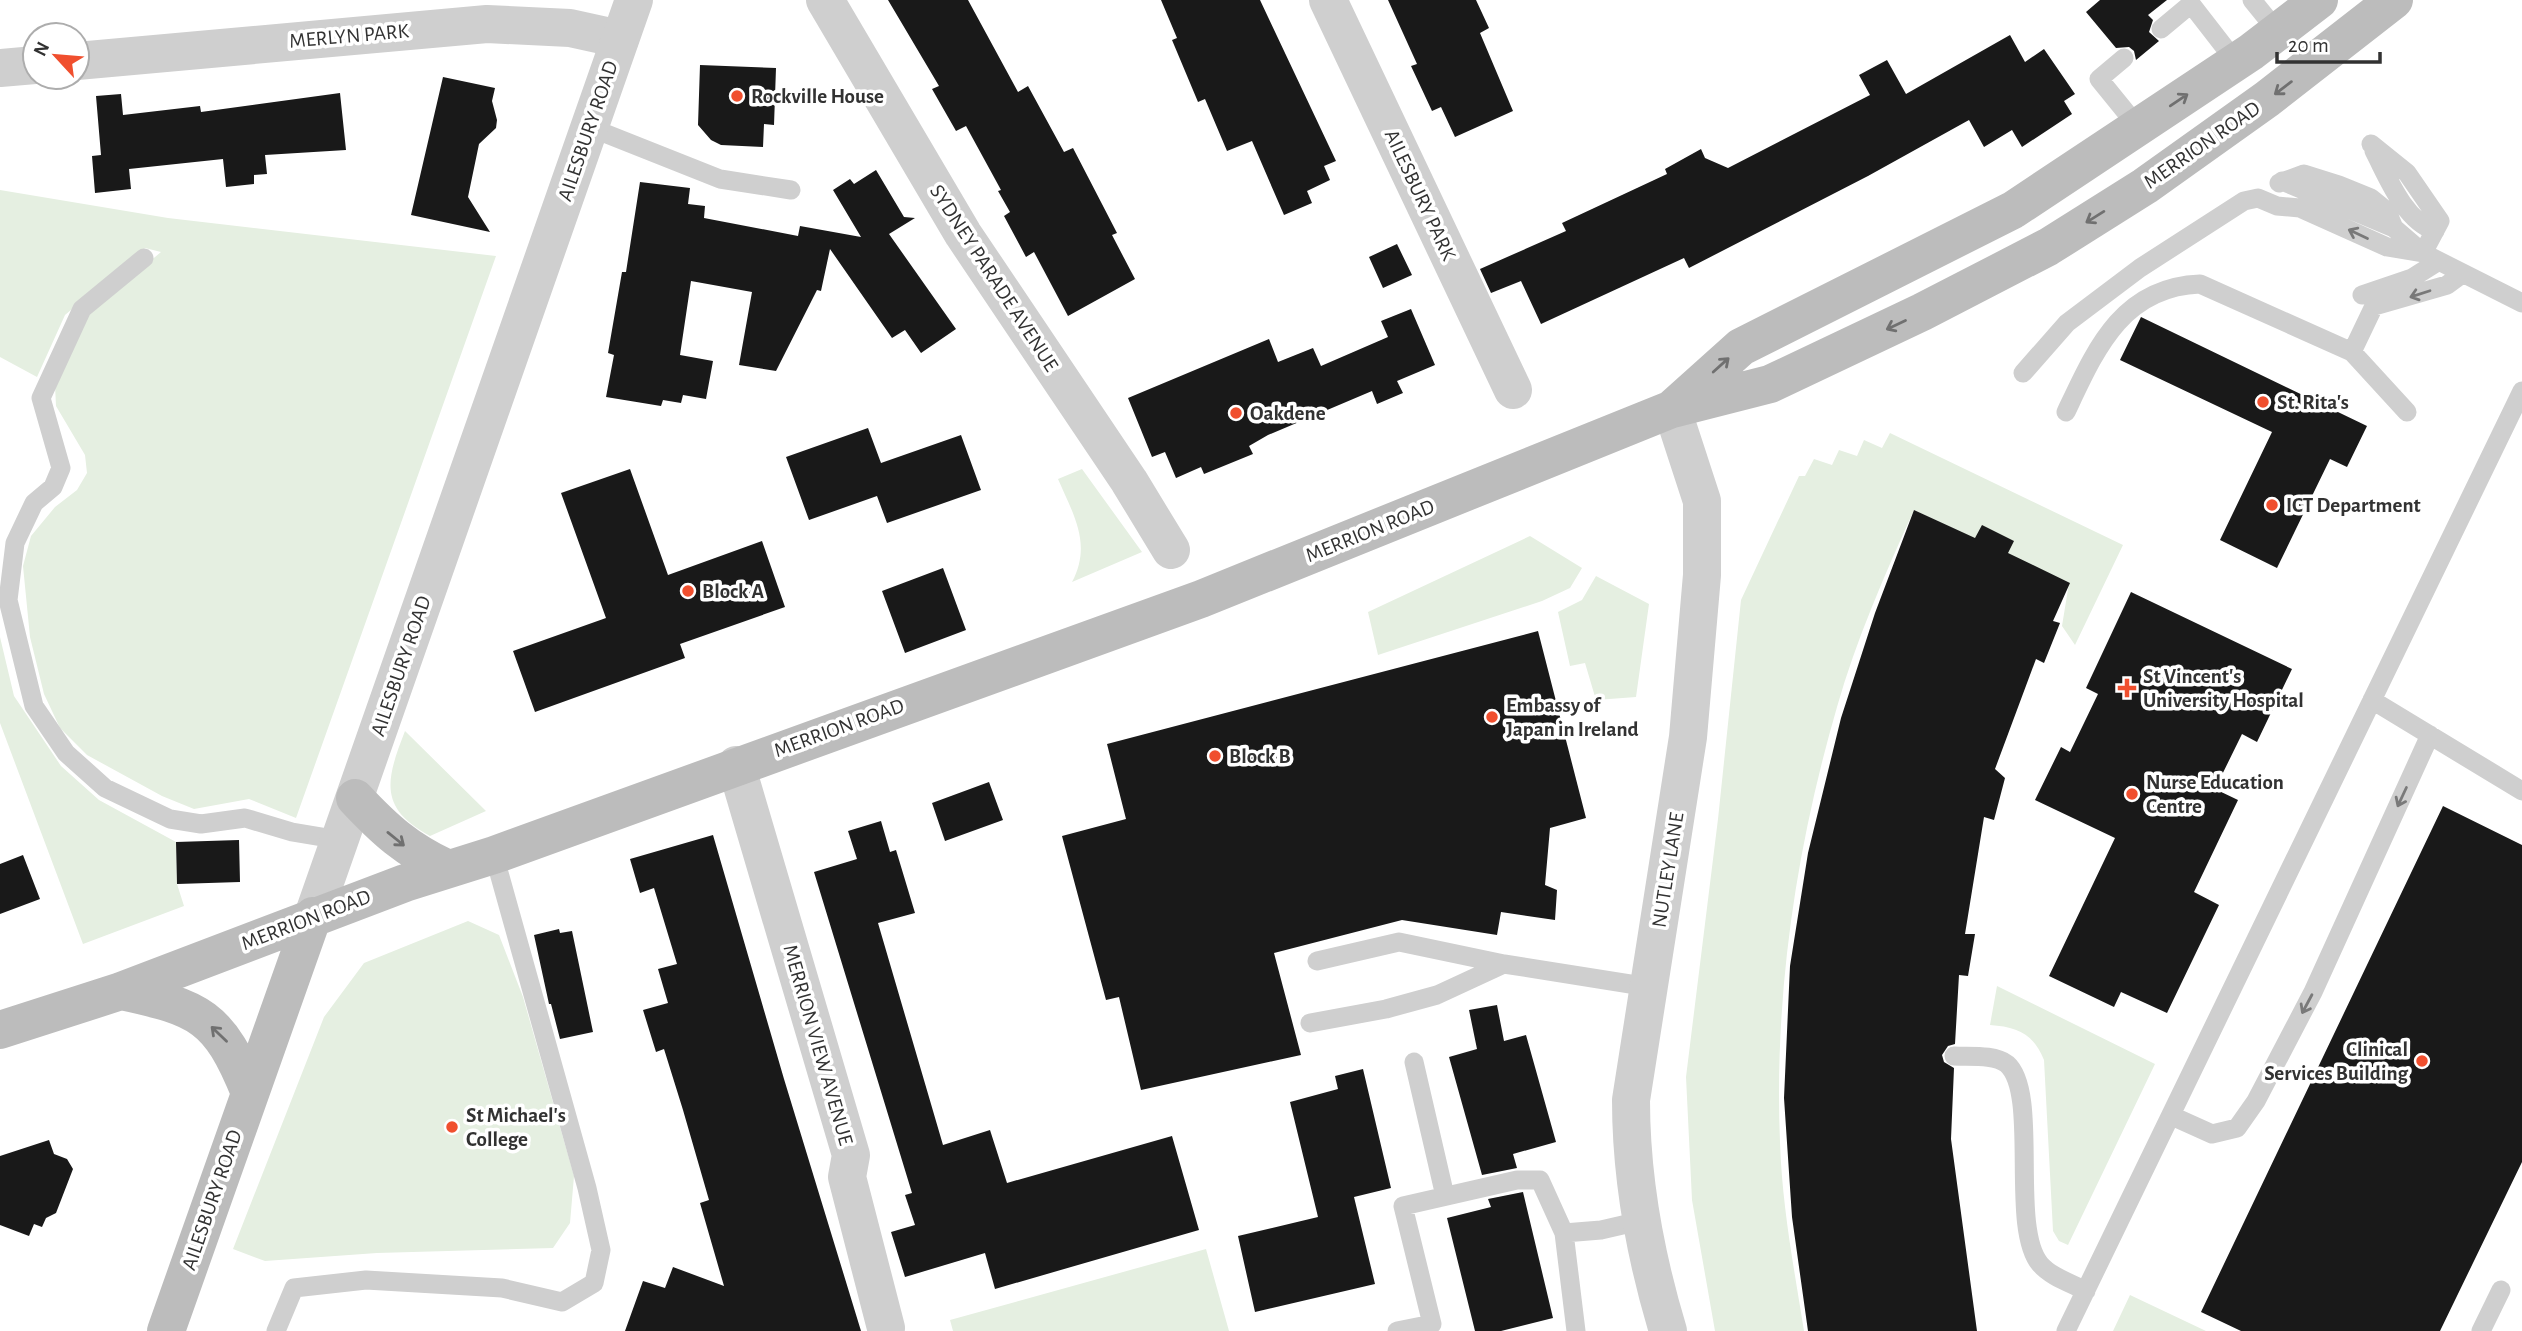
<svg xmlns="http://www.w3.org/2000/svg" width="2522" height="1331" font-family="'Alegreya Sans',sans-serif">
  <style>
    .green { fill: #e5efe1 }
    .building { fill: #191919 }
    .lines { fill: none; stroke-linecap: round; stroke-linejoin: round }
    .service { stroke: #cfcfcf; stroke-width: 19 }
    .minor { stroke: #cfcfcf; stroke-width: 38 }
    .tertiary { stroke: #cfcfcf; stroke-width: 38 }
    .secondary { stroke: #bcbcbc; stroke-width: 38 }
    .oneway { stroke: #707070 }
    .oneway2 { stroke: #797979 }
    .poi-dot { fill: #f04f2e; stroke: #fff; stroke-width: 2.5 }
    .labels { text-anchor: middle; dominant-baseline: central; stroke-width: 7; stroke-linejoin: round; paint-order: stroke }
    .street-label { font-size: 21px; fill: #323232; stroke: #fff }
    .poi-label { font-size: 21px; font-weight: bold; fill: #323232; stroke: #fff; text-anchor: start }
  </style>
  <rect width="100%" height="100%" fill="#fff"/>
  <path class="green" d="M 0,190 L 168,218 L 496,256 L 296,818 L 249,799 L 194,809 L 162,796 L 87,755 L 60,728 L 44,694 L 30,637 L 23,566 L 31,536 L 55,507 L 77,490 L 87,473 L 85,455 L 56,406 L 55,385 L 87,314 L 161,252 L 145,248 L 65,315 L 37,377 L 0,357 Z
    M 1890,433 L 2123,545 L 2075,645 L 2062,626 L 2069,583 L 1914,510 C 1885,574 1856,640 1837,707 C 1796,848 1774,995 1780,1142 C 1782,1206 1794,1268 1804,1331 L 1715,1331 L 1692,1200 L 1686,1077 L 1718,819 L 1741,600 L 1799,476 L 1805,476 L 1814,459 L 1832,465 L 1839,450 L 1857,456 L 1864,440 L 1882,448 Z
    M 1082,469 L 1142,552 L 1072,582 C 1092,544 1074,516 1058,479 Z
    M 1530,536 L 1582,568 L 1570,588 L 1542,601 L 1378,655 L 1368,612 Z
    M 1596,576 L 1649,604 L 1636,697 L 1596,700 L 1585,663 L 1570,666 L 1558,612 L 1582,600 Z
    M 0,637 L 14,696 L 61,766 L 99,800 L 176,842 L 177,884 L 184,906 L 83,944 L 0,723 Z
    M 405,731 L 486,811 L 430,836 C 378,808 386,780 405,731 Z
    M 468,921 L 499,935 L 523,997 L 574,1176 L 570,1223 L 553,1248 L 377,1253 L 265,1261 L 233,1249 L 324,1017 L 364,963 Z
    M 1997,986 L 2155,1064 L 2068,1245 L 2059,1241 L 2053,1231 L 2044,1060 C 2033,1033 2017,1027 1990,1025 Z
    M 1206,1249 L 1229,1331 L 953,1331 L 950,1320 Z
    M 2130,1295 L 2206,1331 L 2113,1331 Z"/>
  <path class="building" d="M 888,0 L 968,0 L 1018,92 L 1028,86 L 1064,152 L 1073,148 L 1117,233 L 1112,235 L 1135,279 L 1068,316 L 1034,252 L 1026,257 L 1004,216 L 1010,212 L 998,191 L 1001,190 L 966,126 L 956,131 L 932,89 L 939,86 Z
    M 1161,0 L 1260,0 L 1336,161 L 1324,166 L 1330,180 L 1307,191 L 1312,203 L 1284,215 L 1252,141 L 1227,151 L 1205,99 L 1198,102 L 1172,40 L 1177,38 Z
    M 1388,0 L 1476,0 L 1489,28 L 1480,33 L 1513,111 L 1455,137 L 1441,107 L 1432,111 L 1411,66 L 1417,64 Z
    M 2100,0 L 2167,0 L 2148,15 L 2153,20 L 2149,32 L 2159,41 L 2136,60 L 2134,51 L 2129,47 L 2116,48 L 2086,12 Z
    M 2010,35 L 2025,62 L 2044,49 L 2075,94 L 2064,101 L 2072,114 L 2022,147 L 2012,130 L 1984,147 L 1969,120 L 1868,176 L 1689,268 L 1684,258 L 1541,324 L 1521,281 L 1491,293 L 1480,269 L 1566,231 L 1562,223 L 1667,174 L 1665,169 L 1701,149 L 1705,158 L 1728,168 L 1870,95 L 1859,75 L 1887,60 L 1906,94 Z
    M 700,65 L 776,68 L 774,125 L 764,124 L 763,147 L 721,145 L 711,140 L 698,125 Z
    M 443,77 L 495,88 L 492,101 L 497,120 L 496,128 L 479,144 L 468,197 L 490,232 L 411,215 Z
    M 340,93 L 346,150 L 265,155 L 267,174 L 254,175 L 254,184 L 226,187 L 223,159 L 129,169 L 131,189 L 95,193 L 92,156 L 101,155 L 96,96 L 121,94 L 123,115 L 200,106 L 201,112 Z
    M 876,170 L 904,217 L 915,218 L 889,234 L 956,329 L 921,353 L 905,330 L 892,338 L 830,249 L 821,291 L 817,290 L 776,371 L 739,365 L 752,292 L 691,281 L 680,355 L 713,361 L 706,399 L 683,395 L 681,403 L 663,400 L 661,406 L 606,397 L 614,355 L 608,353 L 622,272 L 626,272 L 640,182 L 690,188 L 688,204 L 705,206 L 704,218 L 798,236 L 800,226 L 861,237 L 833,190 L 850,179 L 854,184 Z
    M 1397,244 L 1412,275 L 1383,288 L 1369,257 Z
    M 1411,309 L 1435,365 L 1397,381 L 1403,393 L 1377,404 L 1372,391 L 1268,435 L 1249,446 L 1253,454 L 1204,474 L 1201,467 L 1176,478 L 1165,452 L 1152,457 L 1128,398 L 1269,339 L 1278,362 L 1313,348 L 1321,366 L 1388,337 L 1381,321 Z
    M 2141,317 L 2367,426 L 2347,467 L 2330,459 L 2277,568 L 2220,540 L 2272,432 L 2120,360 Z
    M 868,428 L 881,463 L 961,435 L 981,490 L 887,523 L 877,496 L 809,520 L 786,457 Z
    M 630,469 L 668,575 L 762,541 L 785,607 L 680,644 L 685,658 L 535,712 L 513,651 L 606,618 L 561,493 Z
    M 1914,510 L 1975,538 L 1982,525 L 2014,541 L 2008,553 L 2070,583 L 2053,621 L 2060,623 L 2044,663 L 2036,659 L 1995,769 L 2005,778 L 1994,820 L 1984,817 L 1965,934 L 1975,934 L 1968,976 L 1959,975 L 1955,1044 L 1948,1046 L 1942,1055 L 1944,1062 L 1954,1068 L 1951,1139 L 1977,1331 L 1808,1331 L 1792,1217 L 1784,1098 L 1790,966 L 1808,853 L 1841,718 L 1875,613 Z
    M 943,568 L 966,630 L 905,653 L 882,591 Z
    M 2131,592 L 2292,669 L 2257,742 L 2242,734 L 2215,789 L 2238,800 L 2194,892 L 2219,905 L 2167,1013 L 2121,992 L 2114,1007 L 2049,976 L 2115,838 L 2035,800 L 2061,747 L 2070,752 L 2098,694 L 2086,688 Z
    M 1538,631 L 1586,818 L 1550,828 L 1545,885 L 1557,890 L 1555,920 L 1501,912 L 1497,935 L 1402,920 L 1274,953 L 1301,1055 L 1141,1090 L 1119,997 L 1106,1000 L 1062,836 L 1126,819 L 1107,744 Z
    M 989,782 L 1003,820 L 945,841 L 932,803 Z
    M 2443,806 L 2522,845 L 2522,1162 L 2440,1331 L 2241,1331 L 2201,1312 Z
    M 881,821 L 890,852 L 896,850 L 915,913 L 878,923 L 943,1145 L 990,1130 L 1007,1183 L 1172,1136 L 1199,1230 L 995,1289 L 985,1253 L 905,1277 L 891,1232 L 915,1225 L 905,1195 L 912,1193 L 814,872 L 857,859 L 848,831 Z
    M 713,835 L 784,1079 L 861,1331 L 625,1331 L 643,1281 L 665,1288 L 673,1267 L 724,1286 L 700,1203 L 709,1200 L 683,1110 L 664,1049 L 656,1052 L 643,1010 L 668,1003 L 658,969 L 677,964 L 654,888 L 640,893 L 630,859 Z
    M 239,840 L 240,882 L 177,884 L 176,842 Z
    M 23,855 L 40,899 L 0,914 L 0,864 Z
    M 559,929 L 560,933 L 572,931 L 593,1032 L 560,1039 L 551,1004 L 549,1004 L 534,935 Z
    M 1497,1005 L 1504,1041 L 1526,1035 L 1556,1142 L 1513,1154 L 1517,1168 L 1482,1175 L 1449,1057 L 1477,1049 L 1469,1010 Z
    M 1363,1069 L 1391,1188 L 1354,1197 L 1375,1284 L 1255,1312 L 1238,1236 L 1318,1217 L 1290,1102 L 1338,1089 L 1335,1076 Z
    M 49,1140 L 54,1154 L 67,1159 L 73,1169 L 56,1213 L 46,1218 L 42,1227 L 34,1224 L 29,1236 L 0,1225 L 0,1156 Z
    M 1523,1192 L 1553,1318 L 1501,1331 L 1475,1331 L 1447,1218 L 1491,1207 L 1488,1199 Z"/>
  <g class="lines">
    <path class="service" d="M 2252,0 L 2278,32
      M 2161,29 L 2191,4 L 2236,62
      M 2124,58 L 2099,79 L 2138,127
      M 589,127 L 720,179 L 791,190
      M 2371,144 L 2407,173 L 2440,221 L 2423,253
      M 2374,151 C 2388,178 2404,220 2435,231
      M 2282,181 L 2394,228 L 2423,253 L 2522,303
      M 2279,183 L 2304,174 L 2339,185 L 2371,198 L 2387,211 L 2394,228
      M 144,258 L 82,309 L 41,398 L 61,468 L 53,487 L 34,503 L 15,543 L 8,600 L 34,706 L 66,753 L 105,788 L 170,819 L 201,824 L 245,818 L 292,832 L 340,840
      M 2362,295 L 2412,278 L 2439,261
      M 2352,352 L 2374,306 L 2447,285 L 2462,274
      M 2023,373 L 2067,323 L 2140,268 L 2244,201 L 2258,198 L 2277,206 L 2300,208 L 2387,247 L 2423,253
      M 2066,412 C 2095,351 2121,287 2200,284 L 2352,352 L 2407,412
      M 2372,700 L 2522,791
      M 1317,961 L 1399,942 L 1504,964 L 1649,987
      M 1310,1023 L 1386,1009 L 1437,995 L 1504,964
      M 1954,1056 C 1969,1057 1994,1054 2007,1064 C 2040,1093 2009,1227 2040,1264 C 2051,1277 2071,1283 2086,1291
      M 1414,1062 L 1445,1196
      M 2172,1116 L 2212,1134 L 2237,1128 L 2256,1101 L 2313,992 L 2430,735
      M 1564,1233 L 1576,1331
      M 276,1331 L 294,1288 L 366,1280 L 502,1288 L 562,1302 L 594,1283 L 601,1250 L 587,1188 L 494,855
      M 1397,1331 L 1432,1324 L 1403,1206 L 1517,1180 L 1540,1180 L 1564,1233 L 1601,1230 L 1640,1221
      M 2066,1331 L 2522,391
      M 2481,1331 L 2501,1290"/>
    <path class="minor" d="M 825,0 L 963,234 L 1129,481 L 1171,550
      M 1328,0 L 1513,390
      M 77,61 L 487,24 L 570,28 L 620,39
      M 0,68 L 35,65
      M 736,765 L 851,1155 L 847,1177 L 886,1328"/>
    <path class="tertiary" d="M 313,916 L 634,0
      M 1668,1331 C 1645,1255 1631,1180 1631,1100 L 1688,737 L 1702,575 L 1702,501 L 1672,409"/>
    <path class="secondary" d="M 1673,408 L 1741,347 L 2013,210 L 2251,52 L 2319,0
      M 355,798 C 385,830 406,849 446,868
      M 121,991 C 200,1008 219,1016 250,1093
      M 0,1030 L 121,991 L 405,883 L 494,855 L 1201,599 L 1672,409 L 1770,384 L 1922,312 L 2048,247 L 2145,186 L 2267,99 L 2394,0
      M 166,1331 L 313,916"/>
  </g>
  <defs><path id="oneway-shaft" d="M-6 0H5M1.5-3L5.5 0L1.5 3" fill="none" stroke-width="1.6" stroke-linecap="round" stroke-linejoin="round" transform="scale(1.75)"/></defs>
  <g class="oneway">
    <use href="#oneway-shaft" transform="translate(2283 88) rotate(143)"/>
    <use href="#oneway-shaft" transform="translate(2179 100) rotate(-34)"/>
    <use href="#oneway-shaft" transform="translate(2095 217) rotate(148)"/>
    <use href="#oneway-shaft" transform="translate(1896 325) rotate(155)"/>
    <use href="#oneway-shaft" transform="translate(1721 365) rotate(-42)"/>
    <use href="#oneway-shaft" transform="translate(396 839) rotate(39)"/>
    <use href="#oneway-shaft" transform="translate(219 1034) rotate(-136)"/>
  </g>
  <g class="oneway2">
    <use href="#oneway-shaft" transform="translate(2358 234) rotate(-155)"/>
    <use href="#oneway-shaft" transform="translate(2420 294) rotate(162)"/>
    <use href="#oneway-shaft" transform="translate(2402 797) rotate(115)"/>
    <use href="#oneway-shaft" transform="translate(2307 1004) rotate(118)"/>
  </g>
  <g class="poi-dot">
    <circle cx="737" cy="96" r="7"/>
    <circle cx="2263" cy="402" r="7"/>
    <circle cx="1236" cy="413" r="7"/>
    <circle cx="2272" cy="505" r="7"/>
    <circle cx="688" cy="591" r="7"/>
    <path d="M2123.5 677.5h7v7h7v7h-7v7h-7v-7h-7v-7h7z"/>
    <circle cx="1492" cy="717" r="7"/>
    <circle cx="1215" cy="756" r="7"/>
    <circle cx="2132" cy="794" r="7"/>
    <circle cx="2422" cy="1061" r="7"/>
    <circle cx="452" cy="1127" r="7"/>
  </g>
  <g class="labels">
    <g class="street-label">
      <text transform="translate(349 36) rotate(-5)">MERLYN PARK</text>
      <text transform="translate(588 131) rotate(-71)">AILESBURY ROAD</text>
      <text transform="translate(2202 145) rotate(-35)">MERRION ROAD</text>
      <text transform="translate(1420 195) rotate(65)">AILESBURY PARK</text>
      <text transform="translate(994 278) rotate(57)">SYDNEY PARADE AVENUE</text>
      <text transform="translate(1370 531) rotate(-22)">MERRION ROAD</text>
      <text transform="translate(401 666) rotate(-71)">AILESBURY ROAD</text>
      <text transform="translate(839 728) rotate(-20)">MERRION ROAD</text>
      <text transform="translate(1668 870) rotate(-81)">NUTLEY LANE</text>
      <text transform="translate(306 920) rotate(-21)">MERRION ROAD</text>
      <text transform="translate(818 1045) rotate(74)">MERRION VIEW AVENUE</text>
      <text transform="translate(212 1200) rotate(-71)">AILESBURY ROAD</text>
    </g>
    <g class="poi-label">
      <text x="751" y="96">Rockville House</text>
      <text x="2277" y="402">St. Rita's</text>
      <text x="1250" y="413">Oakdene</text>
      <text x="2286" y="505">ICT Department</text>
      <text x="702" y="591">Block A</text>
      <text x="2143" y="676">St Vincent's<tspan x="2143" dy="24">University Hospital</tspan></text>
      <text x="1506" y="705">Embassy of<tspan x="1506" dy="24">Japan in Ireland</tspan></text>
      <text x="1229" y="756">Block B</text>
      <text x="2146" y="782">Nurse Education<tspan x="2146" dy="24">Centre</tspan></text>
      <text x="2408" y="1049" text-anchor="end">Clinical<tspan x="2408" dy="24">Services Building</tspan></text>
      <text x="466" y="1115">St Michael's<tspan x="466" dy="24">College</tspan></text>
    </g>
  </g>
  <g transform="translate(56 56) rotate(296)"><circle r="33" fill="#ffffff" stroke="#adadad" stroke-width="2"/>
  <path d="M0-5L12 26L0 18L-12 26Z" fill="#f04f2e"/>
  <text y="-10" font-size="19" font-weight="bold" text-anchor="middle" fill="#323232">N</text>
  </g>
  <path d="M2277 52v10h103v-10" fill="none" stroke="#323232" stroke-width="3.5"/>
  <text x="2288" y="52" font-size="21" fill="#323232" stroke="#ffffff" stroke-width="5" paint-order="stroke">20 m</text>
</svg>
